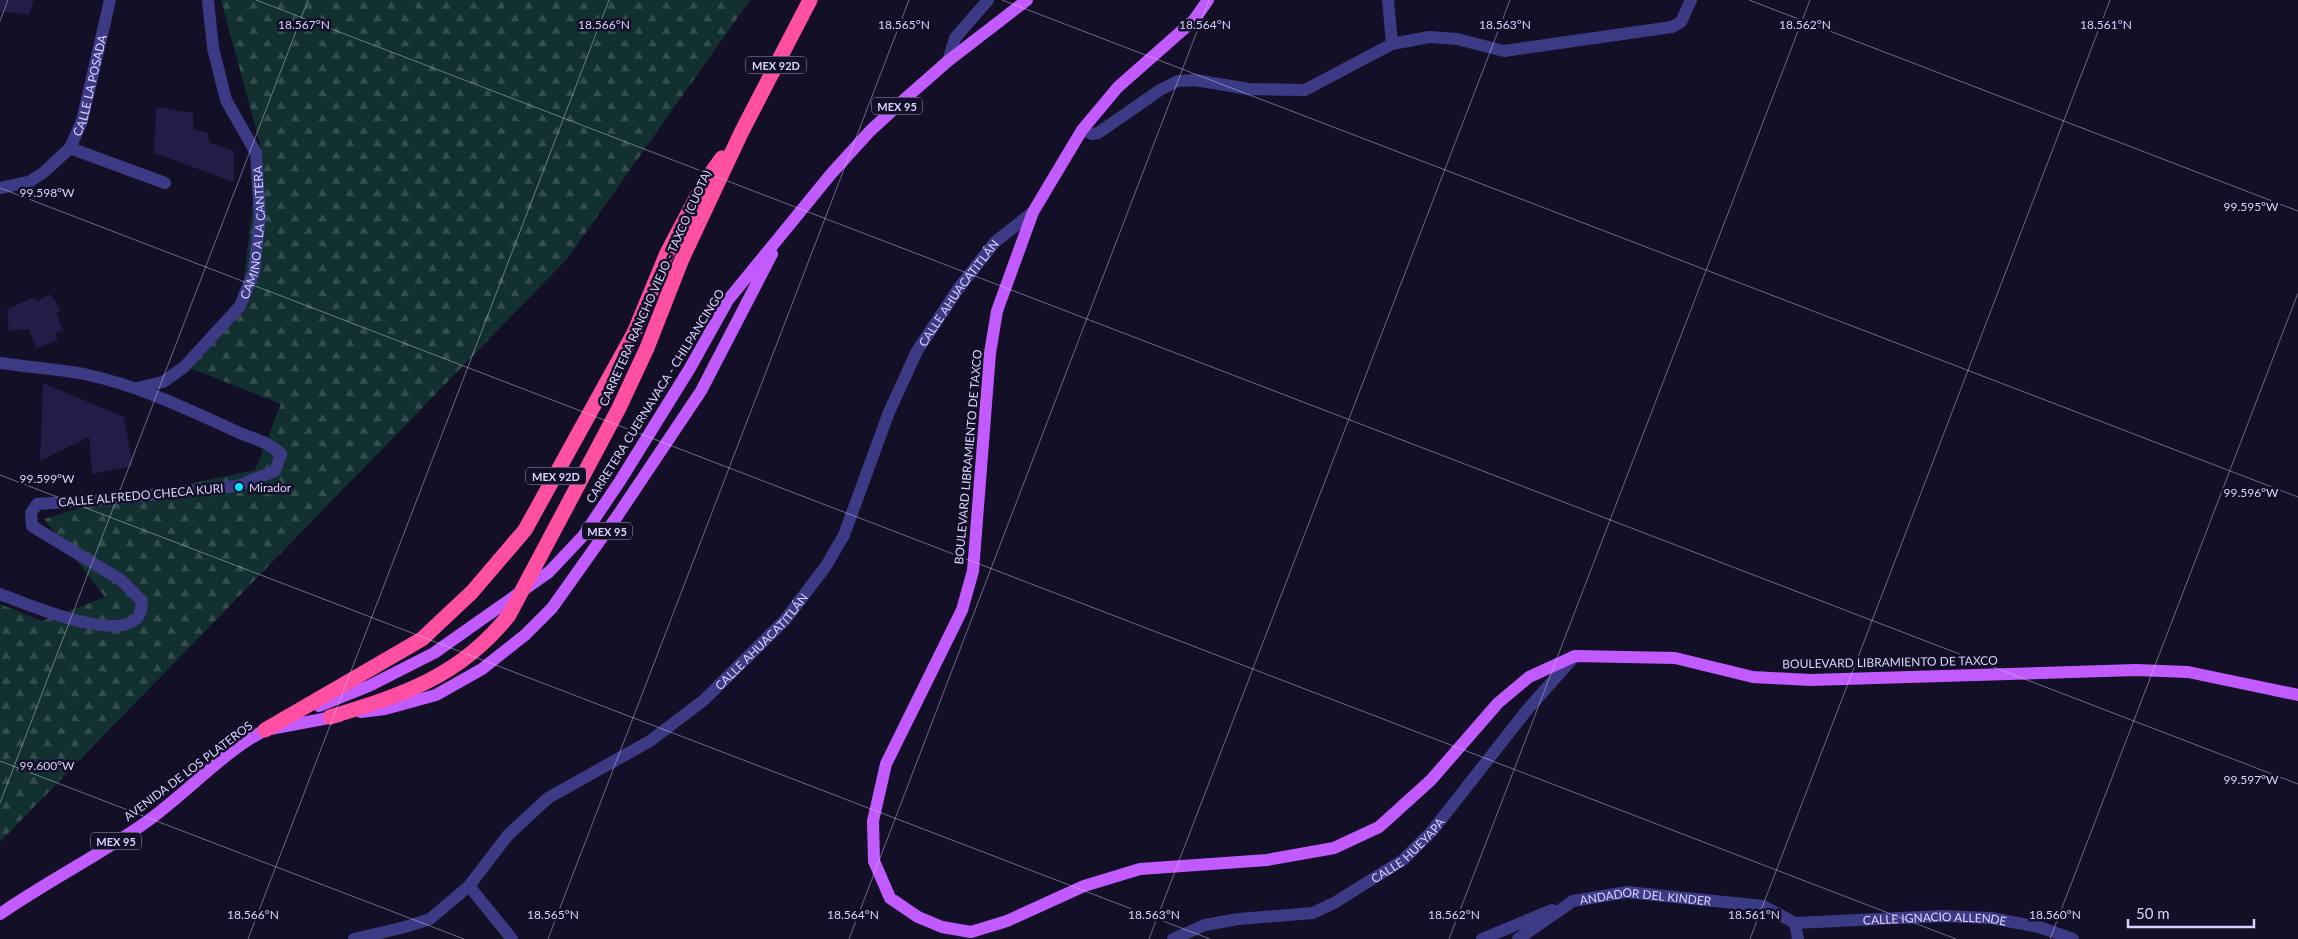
<svg xmlns="http://www.w3.org/2000/svg" width="2298" height="939" font-family="Lato,sans-serif">
  <style>
    .forest { fill: url(#forest-firs) }
    .building { fill: #241b47 }
    .lines { fill: none; stroke-linecap: round; stroke-linejoin: round }
    .minor { stroke: #3d3a85; stroke-width: 12 }
    .major { stroke: #c25bff; stroke-width: 12 }
    .highway { stroke: #ff4fa3; stroke-width: 15 }
    .ticks { fill: none; stroke: #d9d4ff; stroke-width: 1; stroke-opacity: 0.45 }
    .poi-dot { fill: #00e5ff; stroke: #130f26; stroke-width: 2 }
    .labels { text-anchor: middle; dominant-baseline: central; stroke-width: 5; stroke-linejoin: round; paint-order: stroke }
    .shield { fill: #130f26; stroke: #9e99be; stroke-width: 1 }
    .shield-label { font-size: 11px; font-weight: bold; fill: #d9d4ff }
    .street-label { font-size: 12px; fill: #d9d4ff; stroke: #130f26 }
    .poi-label { font-size: 12px; fill: #d9d4ff; stroke: #130f26; text-anchor: start }
    .ticks-label { font-size: 12px; text-anchor: middle; fill: #d9d4ff; stroke: #130f26; stroke-width: 5; stroke-linejoin: round; paint-order: stroke }
  </style>
  <defs>
    <pattern id="forest-firs" width="22" height="20" patternUnits="userSpaceOnUse" patternTransform="scale(1.25)"><rect width="22" height="20" fill="#12302f"/><path d="M5 1l3.5 6h-7zM16 11l3.5 6h-7z" fill="#344d4e"/></pattern>
  </defs>
  <rect width="100%" height="100%" fill="#130f26"/>
  <path class="forest" d="M 221,0 L 750,0 L 567,259 L 0,842 L 0,604 L 42,621 L 105,597 L 44,519 L 90,505 L 255,470 L 281,404 L 190,368 L 242,296 L 260,144 Z"/>
  <path class="building" d="M 0,0 L 34,0 L 29,15 L 0,11 Z
    M 156,107 L 193,113 L 193,129 L 208,133 L 209,142 L 234,151 L 234,182 L 154,153 Z
    M 50,294 L 61,311 L 56,313 L 63,330 L 55,333 L 58,340 L 36,348 L 29,329 L 9,331 L 7,309 L 35,297 L 36,302 Z
    M 43,383 L 124,417 L 133,466 L 92,474 L 89,437 L 40,461 Z"/>
  <g class="lines">
    <g class="minor">
      <path d="M 1388,0 L 1392,44"/>
      <path d="M 948,61 L 955,38 L 988,0"/>
      <path d="M 1082,130 L 1092,134 L 1098,133 L 1160,90 L 1178,81 L 1195,80 L 1249,89 L 1305,90 L 1392,44 L 1429,37 L 1457,39 L 1504,51 L 1672,27 L 1681,22 L 1691,0"/>
      <path d="M 70,148 L 165,183"/>
      <path id="s1" d="M 0,188 L 29,182 L 43,173 L 70,148 L 82,121 L 110,0"/>
      <path d="M 0,363 C 28,367 56,369 84,374 C 136,385 183,407 231,429 C 248,438 267,440 281,454 L 275,471 L 237,486 L 111,499 L 37,504 L 31,513 L 32,526 L 121,580 L 142,601 C 141,608 141,615 136,619 C 113,641 26,604 0,594"/>
      <path id="s2" d="M 137,388 L 163,382 L 184,367 L 240,306 L 254,271 L 260,217 L 256,153 L 226,100 L 213,48 L 208,0"/>
      <path d="M 469,886 L 512,939"/>
      <path id="s3" d="M 1795,923 L 1942,916 L 1991,918 L 2039,927 L 2073,939"/>
      <path id="s4" d="M 354,939 L 405,927 L 430,919 L 469,886 L 508,835 L 548,798 L 650,741 L 704,700 L 785,620 L 826,566 L 844,535 L 889,412 L 917,351 L 958,289 L 995,242 L 1033,212"/>
      <path id="s5" d="M 1173,939 L 1205,925 L 1238,919 L 1313,913 L 1334,903 L 1403,860 L 1432,831 L 1527,710 L 1575,656"/>
      <path d="M 1482,939 L 1552,910"/>
      <path id="s6" d="M 1518,939 L 1573,901 L 1627,892 L 1763,906 L 1795,923 L 1798,939"/>
    </g>
    <path class="major" d="M 1208,0 L 1194,20 L 1118,87 L 1082,130 L 1033,212 L 997,311 L 990,353 L 973,571 L 962,610 L 886,764 L 873,821 L 874,861 L 890,898 L 918,917 L 942,927 L 971,932 L 1007,921 L 1084,886 L 1140,869 L 1267,860 L 1334,848 L 1379,827 L 1431,780 L 1498,703 L 1529,677 L 1575,656 L 1675,658 L 1753,677 L 1810,680 L 2136,670 L 2188,672 L 2298,695
      M 319,706 L 369,686 L 434,653 L 549,572 L 583,536 L 620,481 L 690,368 L 728,300 L 831,174 L 870,131 L 907,97 L 948,61 L 1027,0
      M 361,712 L 385,709 L 436,695 L 482,669 L 525,635 L 552,608 L 618,515 L 701,391 L 772,254
      M 270,729 L 339,716
      M 0,914 C 46,882 96,857 142,825 C 187,794 224,749 273,726"/>
    <path class="highway" d="M 330,717 C 402,695 460,677 509,615 L 619,408 L 647,348 L 682,259 L 742,131 L 810,0
      M 265,730 L 422,639 L 472,592 L 525,530 L 634,333 L 667,253 L 704,183 L 722,158"/>
  </g>
  <path class="ticks" d="M 256,0 L 2298,784M 1002,0 L 2298,497M 1749,0 L 2298,211M 0,21 L 8,0M 0,188 L 1956,939M 0,475 L 1210,939M 0,761 L 464,939M 0,803 L 308,0M 248,939 L 609,0M 548,939 L 909,0M 849,939 L 1209,0M 1149,939 L 1510,0M 1449,939 L 1810,0M 1750,939 L 2110,0M 2050,939 L 2298,293"/>
  <circle class="poi-dot" cx="239" cy="487" r="5"/>
  <g class="labels">
    <g class="shield">
      <rect x="746" y="56.5" width="60" height="17" rx="4"/>
      <rect x="872" y="97.5" width="50" height="17" rx="4"/>
      <rect x="526" y="467.5" width="60" height="17" rx="4"/>
      <rect x="582" y="522.5" width="50" height="17" rx="4"/>
      <rect x="91" y="832.5" width="50" height="17" rx="4"/>
    </g>
    <g class="shield-label">
      <text x="776" y="65">MEX 92D</text>
      <text x="897" y="106">MEX 95</text>
      <text x="556" y="476">MEX 92D</text>
      <text x="607" y="531">MEX 95</text>
      <text x="116" y="841">MEX 95</text>
    </g>
    <g class="street-label">
      <text stroke="none"><textPath href="#s1" startOffset="149">CALLE LA POSADA</textPath></text>
      <text stroke="none"><textPath href="#s2" startOffset="211">CAMINO A LA CANTERA</textPath></text>
      <text transform="translate(655 288) rotate(-66)">CARRETERA RANCHO VIEJO - TAXCO (CUOTA)</text>
      <text stroke="none"><textPath href="#s4" startOffset="920">CALLE AHUACATITLÁN</textPath></text>
      <text transform="translate(655 396) rotate(-58)">CARRETERA CUERNAVACA - CHILPANCINGO</text>
      <text transform="translate(968 457) rotate(-85)">BOULEVARD LIBRAMIENTO DE TAXCO</text>
      <text transform="translate(141 495) rotate(-5)">CALLE ALFREDO CHECA KURI</text>
      <text stroke="none"><textPath href="#s4" startOffset="515">CALLE AHUACATITLÁN</textPath></text>
      <text transform="translate(1890 662) rotate(-1)">BOULEVARD LIBRAMIENTO DE TAXCO</text>
      <text transform="translate(188 771) rotate(-37)">AVENIDA DE LOS PLATEROS</text>
      <text stroke="none"><textPath href="#s5" startOffset="258">CALLE HUEYAPA</textPath></text>
      <text stroke="none"><textPath href="#s6" startOffset="140">ANDADOR DEL KINDER</textPath></text>
      <text stroke="none"><textPath href="#s3" startOffset="140">CALLE IGNACIO ALLENDE</textPath></text>
    </g>
    <g class="poi-label">
      <text x="249" y="487">Mirador</text>
    </g>
  </g>
  <g class="ticks-label">
    <text x="304" y="29">18.567°N</text>
    <text x="604" y="29">18.566°N</text>
    <text x="904" y="29">18.565°N</text>
    <text x="1205" y="29">18.564°N</text>
    <text x="1505" y="29">18.563°N</text>
    <text x="1805" y="29">18.562°N</text>
    <text x="2106" y="29">18.561°N</text>
    <text x="47" y="197">99.598°W</text>
    <text x="2251" y="211">99.595°W</text>
    <text x="47" y="483">99.599°W</text>
    <text x="2251" y="497">99.596°W</text>
    <text x="47" y="770">99.600°W</text>
    <text x="2251" y="784">99.597°W</text>
    <text x="253" y="919">18.566°N</text>
    <text x="553" y="919">18.565°N</text>
    <text x="853" y="919">18.564°N</text>
    <text x="1154" y="919">18.563°N</text>
    <text x="1454" y="919">18.562°N</text>
    <text x="1754" y="919">18.561°N</text>
    <text x="2055" y="919">18.560°N</text>
  </g>
  <path d="M2128 919v8h126v-8" fill="none" stroke="#d9d4ff" stroke-width="2.5"/>
  <text x="2136" y="919" font-size="15" fill="#d9d4ff" stroke="#130f26" stroke-width="4" paint-order="stroke">50 m</text>
</svg>
